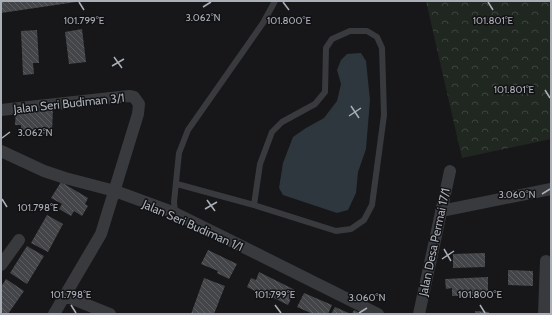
<svg xmlns="http://www.w3.org/2000/svg" width="552" height="315" font-family="Cabin,sans-serif">
  <style>
    .forest { fill: url(#forest-crowns) }
    .water { fill: #2e373d }
    .building { fill: url(#building-back-hatch) }
    .lines { fill: none; stroke-linecap: round; stroke-linejoin: round }
    .service { stroke: #383a3e; stroke-width: 6 }
    .minor { stroke: #383a3e; stroke-width: 12 }
    .ticks { fill: none; stroke: #aaafb8; stroke-width: 1.5 }
    .labels { text-anchor: middle; dominant-baseline: central; stroke-width: 3; stroke-linejoin: round; paint-order: stroke }
    .street-label { font-size: 12px; fill: #aaafb8; stroke: #121214 }
    .ticks-label { font-size: 10px; text-anchor: middle; fill: #aaafb8; stroke: #121214; stroke-width: 3; stroke-linejoin: round; paint-order: stroke }
  </style>
  <defs>
    <pattern id="forest-crowns" width="20" height="18" patternUnits="userSpaceOnUse"><rect width="20" height="18" fill="#1f2720"/><path d="M2 6a3 3 0 1 1 6 0M12 15a3 3 0 1 1 6 0" fill="none" stroke="#3d443e"/></pattern>
    <pattern id="building-back-hatch" width="6" height="6" patternUnits="userSpaceOnUse"><rect width="6" height="6" fill="#444549"/><path d="M-1 5l2 2M0 0l6 6M5-1l2 2" fill="none" stroke="#5c5d61"/></pattern>
  </defs>
  <rect width="100%" height="100%" fill="#171719"/>
  <path class="forest" d="M 426,1 L 551,1 L 551,139 L 462,158 Z"/>
  <path class="water" d="M 361,53 L 366,61 L 370,100 L 366,149 L 358,172 L 356,193 L 348,210 L 337,213 L 283,195 L 279,188 L 283,163 L 293,137 L 306,128 L 324,118 L 337,101 L 341,84 L 337,70 L 341,60 L 347,54 Z"/>
  <path class="building" d="M 1,1 L 76,1 L 76,2 L 1,13 Z
    M 82,29 L 86,62 L 69,64 L 65,32 Z
    M 37,30 L 39,63 L 33,63 L 34,74 L 23,75 L 21,31 Z
    M 53,107 L 52,134 L 33,133 L 33,130 L 21,130 L 21,125 L 15,125 L 16,110 Z
    M 61,182 L 88,198 L 85,204 L 88,206 L 82,216 L 74,211 L 71,216 L 59,209 L 62,204 L 51,198 Z
    M 47,215 L 63,224 L 48,252 L 31,243 Z
    M 27,246 L 44,256 L 27,284 L 10,273 Z
    M 208,250 L 237,264 L 229,279 L 217,273 L 218,271 L 201,264 Z
    M 485,253 L 485,267 L 453,268 L 453,254 Z
    M 508,270 L 533,271 L 533,286 L 508,285 Z
    M 259,272 L 295,290 L 288,305 L 266,294 L 265,296 L 247,287 L 251,278 L 256,280 Z
    M 488,277 L 488,295 L 452,296 L 452,288 L 446,289 L 445,279 Z
    M 204,278 L 225,286 L 214,314 L 191,314 Z
    M 6,279 L 24,291 L 8,314 L 5,314 L 1,312 L 1,287 Z
    M 304,293 L 332,305 L 328,314 L 313,314 L 297,307 Z
    M 335,307 L 351,314 L 331,314 Z
    M 354,310 L 362,314 L 352,314 Z
    M 475,311 L 489,312 L 489,314 L 475,314 Z"/>
  <g class="lines">
    <path class="service" d="M 177,184 L 254,205 L 336,231 L 351,229 L 364,220 L 372,205 L 384,115 L 382,48 L 377,37 L 367,31 L 350,31 L 332,39 L 326,48 L 325,92 L 315,104 L 282,122 L 272,132 L 260,164 L 254,205
      M 175,213 L 174,202 L 179,153 L 188,130 L 263,23 L 275,1"/>
    <path class="minor" d="M 1,110 L 129,96 L 134,97 L 139,104 L 138,114 L 101,234 L 54,314
      M 1,151 L 44,171 L 65,178 L 115,191 L 175,213 L 378,314
      M 441,211 L 551,189
      M 1,265 L 19,240
      M 65,296 L 110,314
      M 419,314 L 450,171
      M 544,314 L 546,261"/>
  </g>
  <path class="ticks" d="M 79,2 L 84,10M 283,2 L 289,10M 488,2 L 493,10M 203,7 L 211,2M 114,57 L 122,68M 112,66 L 124,59M 545,90 L 550,98M 351,106 L 359,118M 349,116 L 361,108M 2,138 L 10,132M 542,194 L 550,189M 2,199 L 7,207M 207,200 L 215,211M 205,209 L 217,202M 444,249 L 451,261M 442,259 L 454,251M 71,305 L 76,313M 275,305 L 281,313M 480,305 L 485,313M 359,313 L 367,308"/>
  <g class="labels">
    <g class="street-label">
      <text transform="translate(69 103) rotate(-6)">Jalan Seri Budiman 3/1</text>
      <text transform="translate(193 225) rotate(24)">Jalan Seri Budiman 1/1</text>
      <text transform="translate(434 242) rotate(-78)">Jalan Desa Permai 17/1</text>
    </g>
  </g>
  <g class="ticks-label">
    <text x="203" y="21">3.062°N</text>
    <text x="84" y="24">101.799°E</text>
    <text x="289" y="24">101.800°E</text>
    <text x="493" y="24">101.801°E</text>
    <text x="514" y="93">101.801°E</text>
    <text x="35" y="136">3.062°N</text>
    <text x="517" y="198">3.060°N</text>
    <text x="38" y="211">101.798°E</text>
    <text x="71" y="298">101.798°E</text>
    <text x="275" y="298">101.799°E</text>
    <text x="480" y="298">101.800°E</text>
    <text x="367" y="301">3.060°N</text>
  </g>
  <rect width="552" height="315" fill="none" stroke="#aaafb8" stroke-width="4"/>
</svg>
